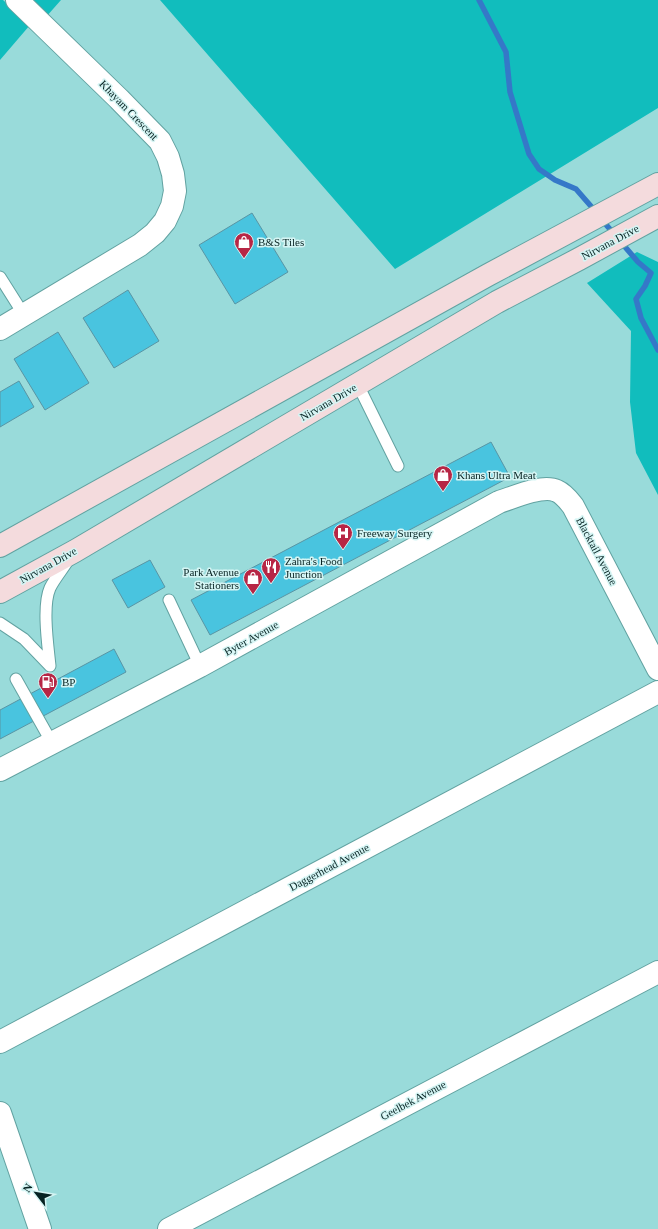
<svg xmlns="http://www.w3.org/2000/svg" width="658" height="1229" font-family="Georgia,serif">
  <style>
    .green { fill: #11bdbd }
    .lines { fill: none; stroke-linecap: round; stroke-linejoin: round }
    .stream { stroke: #3578c8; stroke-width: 5.5 }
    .building { fill: #49c4df; stroke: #5995a4 }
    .lane-casing { stroke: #62a2a1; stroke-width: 13 }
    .street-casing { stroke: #62a2a1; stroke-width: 24 }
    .secondary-casing { stroke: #62a2a1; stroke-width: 24 }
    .lane { stroke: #fff; stroke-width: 11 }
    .street { stroke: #fff; stroke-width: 22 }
    .secondary { stroke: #f4dbdd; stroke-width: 22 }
    .labels { text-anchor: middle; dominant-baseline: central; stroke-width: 3; stroke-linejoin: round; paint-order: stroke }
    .street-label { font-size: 11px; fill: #072323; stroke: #d5f5f4 }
    .poi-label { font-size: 11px; fill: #072323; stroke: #d5f5f4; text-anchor: start }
  </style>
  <rect width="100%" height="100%" fill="#99dbda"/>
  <path class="green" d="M 0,0 L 3,0 L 30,25 L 0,60 Z
    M 28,0 L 61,0 L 46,17 Z
    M 160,0 L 658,0 L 658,108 L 395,269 Z
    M 637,252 L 658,262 L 658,495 L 636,453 L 630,402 L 631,331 L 587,283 Z"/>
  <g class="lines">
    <path class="stream" d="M 479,0 L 506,52 L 510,92 L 529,154 L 539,169 L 555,180 L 576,189 L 596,212
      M 602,220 L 615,235
      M 620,241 L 638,262 L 651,273 L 645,286 L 636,299 L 641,318 L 658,350"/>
  </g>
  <path class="building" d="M 252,213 L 288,272 L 235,304 L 199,245 Z
    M 128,290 L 159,341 L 114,368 L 83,318 Z
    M 58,332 L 89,383 L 45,410 L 14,359 Z
    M 19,381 L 34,407 L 0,427 L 0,392 Z
    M 491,442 L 510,477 L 210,635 L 191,600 Z
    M 150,560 L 165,587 L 128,608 L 112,580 Z
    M 114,649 L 126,672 L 0,739 L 0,710 Z"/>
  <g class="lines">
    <g class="lane-casing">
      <path id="lane" d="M 0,277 L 24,315
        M 358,385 L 398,466
        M 169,600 L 200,666
        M 0,623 L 24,639 L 50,666
        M 50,666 C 48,646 42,606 50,588 C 55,578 63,569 69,559
        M 16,679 L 52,743"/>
    </g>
    <g class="street-casing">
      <path id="street" d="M 0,329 L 140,245 L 155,233 L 165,221 L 172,206 L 175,191 L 173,174 L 168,157 L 160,141 L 119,99 L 17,0
        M 0,770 L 200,666 L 499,502 C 515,497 542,484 557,491 C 564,494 569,501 573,506 L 658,669
        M 0,1042 L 658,692
        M 0,1113 L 40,1229
        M 169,1229 L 658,972"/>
    </g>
    <g class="secondary-casing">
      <path id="secondary" d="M 0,546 L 488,275 L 658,184
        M 0,592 L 75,551 L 497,302 L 579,259 L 658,216"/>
    </g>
    <use href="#lane" class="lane"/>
    <use href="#street" class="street"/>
    <use href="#secondary" class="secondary"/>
  </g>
  <defs>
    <g id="shop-pin" transform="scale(1)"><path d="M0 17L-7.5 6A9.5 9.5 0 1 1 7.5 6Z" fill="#b72645" stroke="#d5f5f4"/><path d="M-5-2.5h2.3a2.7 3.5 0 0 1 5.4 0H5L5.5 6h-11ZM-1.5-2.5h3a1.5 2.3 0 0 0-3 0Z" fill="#fff"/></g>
    <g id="hospital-pin" transform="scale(1)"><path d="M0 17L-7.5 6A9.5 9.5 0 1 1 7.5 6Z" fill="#b72645" stroke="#d5f5f4"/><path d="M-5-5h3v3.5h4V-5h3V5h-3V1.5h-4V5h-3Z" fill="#fff"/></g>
    <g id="restaurant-pin" transform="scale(1)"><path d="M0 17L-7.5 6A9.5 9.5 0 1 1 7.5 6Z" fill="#b72645" stroke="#d5f5f4"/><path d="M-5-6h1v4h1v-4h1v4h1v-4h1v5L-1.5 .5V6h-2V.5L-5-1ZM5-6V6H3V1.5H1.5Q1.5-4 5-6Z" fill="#fff"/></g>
    <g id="fuel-pin" transform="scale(1)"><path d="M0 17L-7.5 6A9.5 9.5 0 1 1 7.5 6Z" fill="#b72645" stroke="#d5f5f4"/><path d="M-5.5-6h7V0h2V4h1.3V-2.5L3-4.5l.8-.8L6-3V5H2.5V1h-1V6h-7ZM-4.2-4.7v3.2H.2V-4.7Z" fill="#fff"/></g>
  </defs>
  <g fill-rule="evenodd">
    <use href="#shop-pin" x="244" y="242"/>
    <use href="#shop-pin" x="443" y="475"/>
    <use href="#hospital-pin" x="343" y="533"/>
    <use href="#restaurant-pin" x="271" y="567"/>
    <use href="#shop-pin" x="253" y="578"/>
    <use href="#fuel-pin" x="48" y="682"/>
  </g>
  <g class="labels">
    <g class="street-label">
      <text transform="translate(129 110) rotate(46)">Khayam Crescent</text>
      <text transform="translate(610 242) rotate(-28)">Nirvana Drive</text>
      <text transform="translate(328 402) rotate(-30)">Nirvana Drive</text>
      <text transform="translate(597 551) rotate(62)">Blacktail Avenue</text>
      <text transform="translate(48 565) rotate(-29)">Nirvana Drive</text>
      <text transform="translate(251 638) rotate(-29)">Byter Avenue</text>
      <text transform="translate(329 867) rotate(-28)">Daggerhead Avenue</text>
      <text transform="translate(413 1100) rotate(-28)">Geelbek Avenue</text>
    </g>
    <g class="poi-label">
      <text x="258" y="242">B&amp;S Tiles</text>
      <text x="457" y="475">Khans Ultra Meat</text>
      <text x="357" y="533">Freeway Surgery</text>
      <text x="285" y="561">Zahra's Food<tspan x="285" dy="13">Junction</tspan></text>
      <text x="239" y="572" text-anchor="end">Park Avenue<tspan x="239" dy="13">Stationers</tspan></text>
      <text x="62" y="682">BP</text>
    </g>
  </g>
  <g transform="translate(36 1193) rotate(301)" stroke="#d5f5f4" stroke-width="3" paint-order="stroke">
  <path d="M0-3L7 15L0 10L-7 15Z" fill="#072323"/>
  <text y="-6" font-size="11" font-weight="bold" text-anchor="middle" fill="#072323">N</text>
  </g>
</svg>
